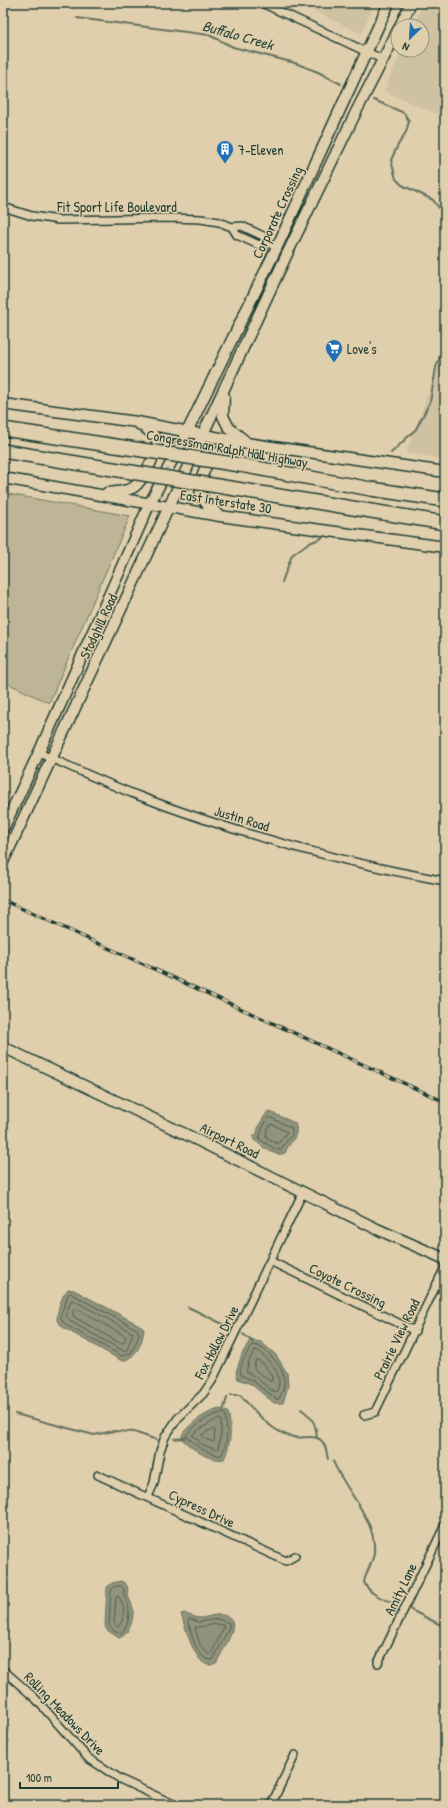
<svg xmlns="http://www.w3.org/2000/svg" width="448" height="1808" font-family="'Patrick Hand',sans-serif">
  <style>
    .built { fill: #cfc2a2 }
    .green { fill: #bdb596; stroke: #6e7965 }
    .water { fill: #91937b; stroke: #63715f }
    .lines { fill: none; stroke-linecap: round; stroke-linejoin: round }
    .shore { stroke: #4d5f50; stroke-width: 1 }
    .stream { stroke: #63715f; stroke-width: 2 }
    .street-casing { stroke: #1f3d34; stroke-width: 10 }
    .secondary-casing { stroke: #1f3d34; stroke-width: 13 }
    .highway-casing { stroke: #1f3d34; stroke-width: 16 }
    .street { stroke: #e0cfac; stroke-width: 7 }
    .secondary { stroke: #e0cfac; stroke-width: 10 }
    .highway { stroke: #e0cfac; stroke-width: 13 }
    .rail-casing { stroke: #1f3d34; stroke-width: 3.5 }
    .rail { stroke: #e0cfac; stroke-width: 2; stroke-dasharray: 6; stroke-linecap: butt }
    .highway-bridge-casing { stroke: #1f3d34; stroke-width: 16; stroke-linecap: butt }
    .highway-bridge { stroke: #e0cfac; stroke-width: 13 }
    .labels { text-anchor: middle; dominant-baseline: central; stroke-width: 3; stroke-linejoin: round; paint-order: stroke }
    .poi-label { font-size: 14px; fill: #1f3d34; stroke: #e0cfac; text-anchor: start }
    .street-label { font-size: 14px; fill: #1f3d34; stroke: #e0cfac }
    .water-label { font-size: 15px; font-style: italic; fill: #2a463b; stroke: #e0cfac }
  </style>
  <rect width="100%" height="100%" fill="#e0cfac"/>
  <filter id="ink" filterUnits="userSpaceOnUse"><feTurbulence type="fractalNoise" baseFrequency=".025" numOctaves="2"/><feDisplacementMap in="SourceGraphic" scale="8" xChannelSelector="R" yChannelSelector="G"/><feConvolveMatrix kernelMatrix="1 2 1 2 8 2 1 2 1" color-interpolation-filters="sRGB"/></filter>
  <g filter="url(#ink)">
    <path class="built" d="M 298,3 L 375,3 L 361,34 Z
      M 424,3 L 445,3 L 445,118 L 384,91 L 402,50 L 422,50 L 422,26 L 413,26 Z
      M 445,349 L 445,459 L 406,453 Z"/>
    <path class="green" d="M 3,493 L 130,516 L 49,703 L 3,681 Z"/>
    <path class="water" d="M 268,1111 L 295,1123 C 300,1138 290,1140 285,1153 C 275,1158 262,1146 254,1140 L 253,1137 L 257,1133 L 259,1125 Z
      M 68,1289 L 74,1290 L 141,1326 L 144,1330 C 142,1344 136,1358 122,1361 L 64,1328 L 57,1321 C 57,1310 61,1297 68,1289 Z
      M 250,1340 L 261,1342 L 276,1355 L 287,1373 L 288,1386 L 283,1403 L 274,1403 L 251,1384 L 238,1379 L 236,1372 L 242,1354 Z
      M 220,1409 L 228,1412 C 232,1428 231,1444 224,1459 C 209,1462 193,1449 183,1440 L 182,1435 C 188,1424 208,1411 220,1409 Z
      M 121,1581 L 126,1584 L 128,1589 C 126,1595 131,1601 133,1608 C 134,1618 130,1635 119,1638 L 107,1630 L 105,1626 L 107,1587 L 112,1583 Z
      M 184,1613 C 189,1615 196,1618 202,1618 C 207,1617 212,1615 217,1615 C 249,1613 223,1648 217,1662 C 197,1678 185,1625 181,1614 Z"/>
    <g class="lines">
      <path class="shore" d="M 269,1117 L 292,1128 L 292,1135 L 285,1143 L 281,1150 L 277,1150 L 259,1139 L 263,1127 Z
        M 272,1124 L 287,1132 L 278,1144 L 266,1137 L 267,1129 Z
        M 70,1293 L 138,1330 L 139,1336 L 131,1353 L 122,1356 L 66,1325 L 61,1319 L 61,1314 L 68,1295 Z
        M 73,1300 L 133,1333 L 127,1350 L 124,1351 L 116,1347 L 70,1321 L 66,1315 L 71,1301 Z
        M 74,1309 L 77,1309 L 125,1336 L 126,1338 L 124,1343 L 118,1342 L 74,1317 L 73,1314 Z
        M 252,1345 C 263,1344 280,1364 283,1374 C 286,1382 283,1392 279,1399 L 276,1399 L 253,1381 L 241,1375 C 238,1366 247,1353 252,1345 Z
        M 257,1350 C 269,1360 286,1376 276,1392 L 269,1389 L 256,1377 L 246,1372 L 250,1358 L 255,1351 Z
        M 256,1360 L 258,1360 L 265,1365 L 272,1377 L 272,1381 L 270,1381 L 254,1369 Z
        M 221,1413 L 225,1414 C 227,1426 229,1447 220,1456 L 201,1449 L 186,1436 C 190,1428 211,1414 221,1413 Z
        M 218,1419 L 221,1420 L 221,1433 L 218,1448 L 217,1450 L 203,1445 L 192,1435 L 200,1429 Z
        M 213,1429 L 215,1430 L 214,1441 L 213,1442 L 206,1439 L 202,1435 Z
        M 121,1586 L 124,1589 C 123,1594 125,1596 127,1601 C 131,1611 129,1628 120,1634 L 114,1631 L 109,1625 L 111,1590 L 114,1587 Z
        M 118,1596 C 125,1605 126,1619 118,1627 L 114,1623 L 116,1598 Z
        M 190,1619 L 199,1622 L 218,1619 L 229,1623 L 229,1628 L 213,1660 C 196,1661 192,1634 188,1622 Z
        M 217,1624 L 223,1625 L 224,1627 L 211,1654 L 209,1655 L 200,1645 L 195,1628 Z"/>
      <path class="stream" d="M 77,18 L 209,35 L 233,47 L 295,63 L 318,72 L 341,84
        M 374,100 L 404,113 L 409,121 L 406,132 L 398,145 L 391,160 L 396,179 L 402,185 L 433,200 L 445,216
        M 391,453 L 416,429 L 430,402 L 436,368 L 445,341
        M 282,582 L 292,555 L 307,544 L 322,538
        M 188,1307 L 231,1328
        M 243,1334 L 253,1342
        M 231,1395 L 240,1395 C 255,1411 271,1432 293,1437 C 300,1439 310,1435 317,1438 C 326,1441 326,1451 328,1459
        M 301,1409 C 312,1417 316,1423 317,1438
        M 223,1411 L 227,1398
        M 15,1414 L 94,1435 L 114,1431 L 134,1432 L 157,1440
        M 174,1439 L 185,1438
        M 333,1461 C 345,1491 377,1519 374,1553 C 373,1562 366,1572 364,1582 C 370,1596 385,1599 399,1605
        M 411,1610 L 445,1627"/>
      <g class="street-casing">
        <path id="street" d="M 262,3 L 384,60
          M 3,207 L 32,216 L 59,220 L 170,218 L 201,219 L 219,222 L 232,227 L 242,226 L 263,236 L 266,242 L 277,247
          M 232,227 L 237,235 L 259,245 L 266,242
          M 39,753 C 72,767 105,783 139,796 C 238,834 340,862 445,881
          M 270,1261 L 415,1331
          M 364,1415 L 375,1412 L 445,1267
          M 98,1475 L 286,1561 L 295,1556
          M 148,1497 L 154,1483 L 160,1451 L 165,1437 L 178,1418 L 203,1394 L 212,1381 L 303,1192
          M 378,1663 L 445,1525
          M 3,1670 L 35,1698 L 88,1758 L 122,1780 L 175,1805
          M 271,1805 L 295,1755"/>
      </g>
      <g class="secondary-casing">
        <path id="secondary" d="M 400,26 L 411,3
          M 224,396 L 223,416 L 229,428 L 245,441
          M 3,404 L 137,422 L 246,443 L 445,472
          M 3,478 L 220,516 L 445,547
          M 107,493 C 115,492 127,492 134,487 C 142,482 159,450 157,441 C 154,433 146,429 139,424
          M 220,516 C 213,510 206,505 202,497 C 196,484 206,460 218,453 C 226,448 235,446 244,443
          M 3,829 L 41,748 L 150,503 L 187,432 L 277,247 L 389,3
          M 3,862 L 288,252 L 356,112 L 398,30
          M 3,1047 L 187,1135 L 377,1229 L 445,1259"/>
      </g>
      <g class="highway-casing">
        <path id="highway" d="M 3,429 L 129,448
          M 3,451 L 125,471
          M 240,465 L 371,489 L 445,500
          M 236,489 L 445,523"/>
      </g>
      <use href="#street" class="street"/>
      <use href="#secondary" class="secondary"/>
      <use href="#highway" class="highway"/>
      <g class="rail-casing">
        <path id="rail" d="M 3,900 L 445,1102"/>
      </g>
      <use href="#rail" class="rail"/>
      <g class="highway-bridge-casing">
        <path id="highway-bridge" d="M 129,448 L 240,465
          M 125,471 L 236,489"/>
      </g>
      <use href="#highway-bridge" class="highway-bridge"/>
    </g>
  </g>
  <defs>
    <g id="building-pin" transform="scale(0.9)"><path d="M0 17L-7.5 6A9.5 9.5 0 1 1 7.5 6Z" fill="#1f6fb2" stroke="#e0cfac"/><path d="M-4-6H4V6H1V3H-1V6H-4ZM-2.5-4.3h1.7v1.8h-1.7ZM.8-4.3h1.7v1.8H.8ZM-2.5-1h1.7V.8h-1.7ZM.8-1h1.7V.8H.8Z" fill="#fff"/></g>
    <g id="supermarket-pin" transform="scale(0.9)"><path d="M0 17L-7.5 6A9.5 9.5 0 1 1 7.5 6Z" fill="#1f6fb2" stroke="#e0cfac"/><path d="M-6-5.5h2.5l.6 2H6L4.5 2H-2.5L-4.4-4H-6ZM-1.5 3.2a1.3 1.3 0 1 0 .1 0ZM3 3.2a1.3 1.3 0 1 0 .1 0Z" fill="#fff"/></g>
  </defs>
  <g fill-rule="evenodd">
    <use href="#building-pin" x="225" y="149"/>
    <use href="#supermarket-pin" x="334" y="348"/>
  </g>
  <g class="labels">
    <g class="poi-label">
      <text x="238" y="149">7-Eleven</text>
      <text x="347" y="348">Love's</text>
    </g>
    <g class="street-label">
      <text x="117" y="206">Fit Sport Life Boulevard</text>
      <text transform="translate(277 212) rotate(-65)">Corporate Crossing</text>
      <text transform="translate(227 448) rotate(10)">Congressman Ralph Hall Highway</text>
      <text transform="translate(226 501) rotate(9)">East Interstate 30</text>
      <text transform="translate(98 626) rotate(-65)">Stodghill Road</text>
      <text transform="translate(242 818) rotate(17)">Justin Road</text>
      <text transform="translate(230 1140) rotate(26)">Airport Road</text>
      <text transform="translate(348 1285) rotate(26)">Coyote Crossing</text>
      <text transform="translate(396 1339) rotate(-64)">Prairie View Road</text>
      <text transform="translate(216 1342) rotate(-63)">Fox Hollow Drive</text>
      <text transform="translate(202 1508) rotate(25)">Cypress Drive</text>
      <text transform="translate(400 1589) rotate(-64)">Amity Lane</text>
      <text transform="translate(65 1713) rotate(46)">Rolling Meadows Drive</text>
    </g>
    <g class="water-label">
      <text transform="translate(238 35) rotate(16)">Buffalo Creek</text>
    </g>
  </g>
  <rect width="448" height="1808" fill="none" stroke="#e0cfac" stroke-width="16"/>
  <rect x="8" y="8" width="432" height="1792" fill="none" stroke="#1f3d34" stroke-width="1.5" filter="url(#ink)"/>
  <g transform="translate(410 38) rotate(205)"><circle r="19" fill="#e0cfac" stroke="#93957c"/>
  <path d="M0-3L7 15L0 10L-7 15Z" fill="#1f6fb2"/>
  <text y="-6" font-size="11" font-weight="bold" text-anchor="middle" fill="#1f3d34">N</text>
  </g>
  <path d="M20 1782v6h98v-6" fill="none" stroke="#1f3d34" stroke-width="2"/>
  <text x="26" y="1782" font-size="12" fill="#1f3d34" stroke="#e0cfac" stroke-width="3" paint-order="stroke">100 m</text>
</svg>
